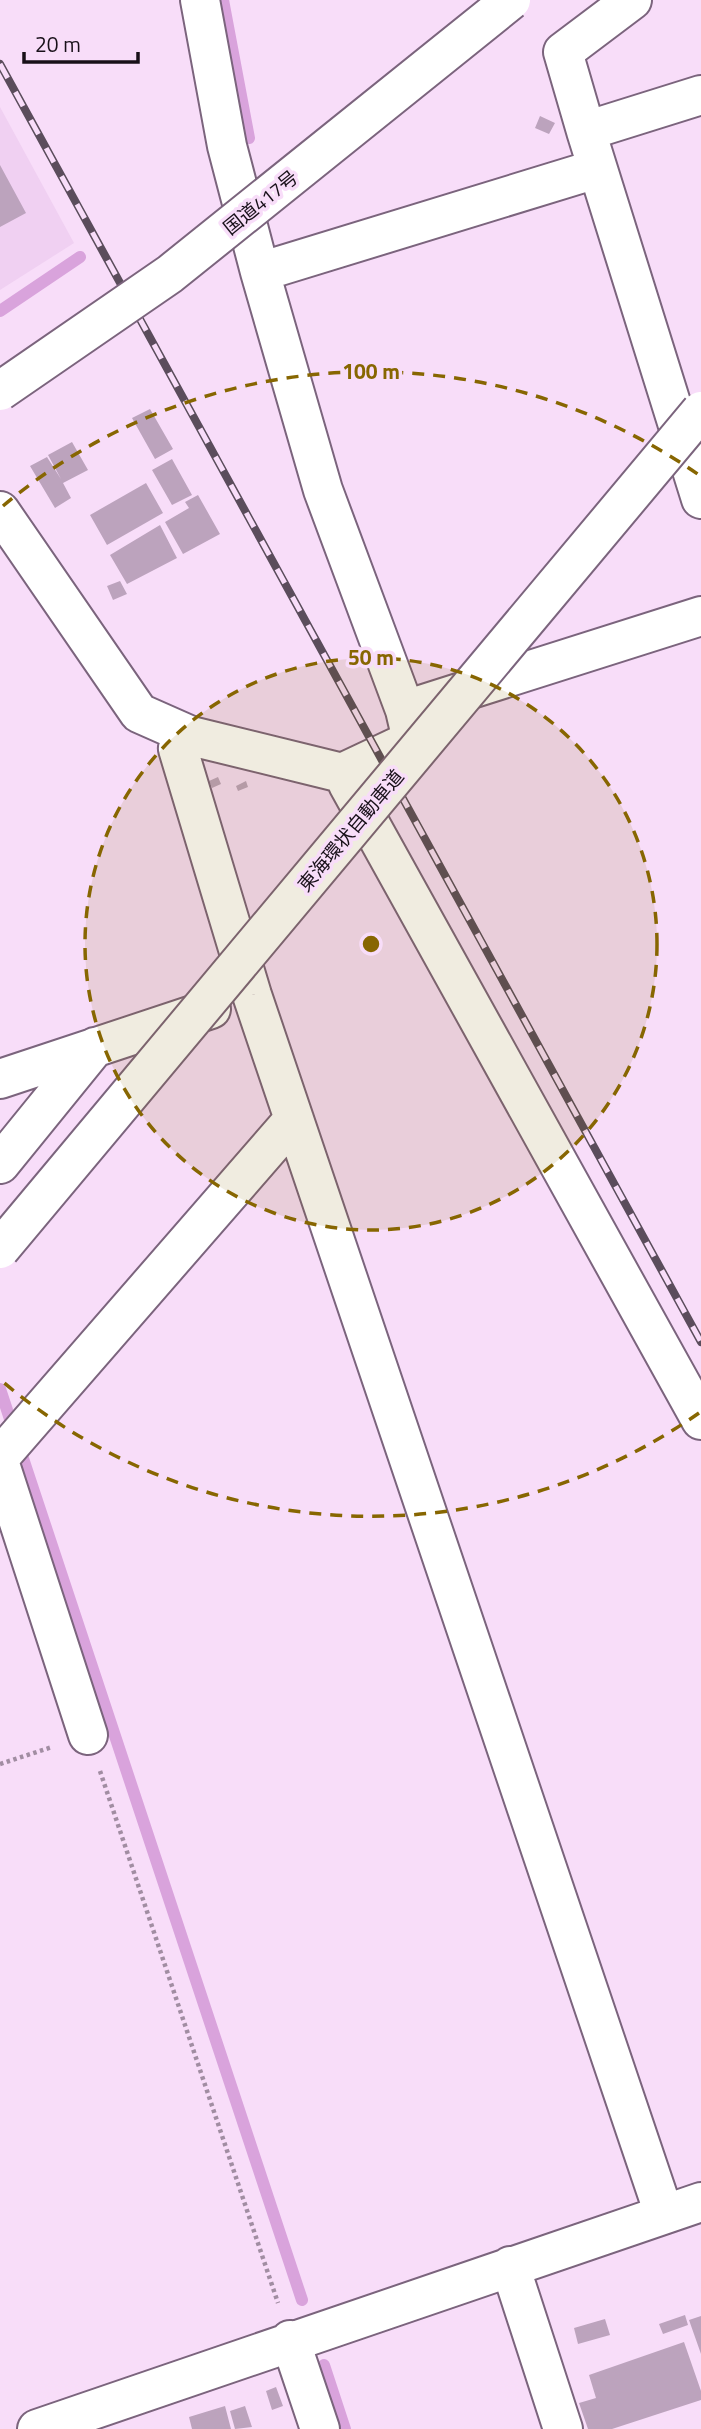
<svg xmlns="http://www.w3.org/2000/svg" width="701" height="2429" font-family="'Titillium Web','Noto Sans JP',sans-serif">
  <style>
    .built { fill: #f0d0f2 }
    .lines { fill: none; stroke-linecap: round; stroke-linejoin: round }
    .stream { stroke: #d9a3dc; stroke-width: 12 }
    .building { fill: #bca3bd }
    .minor-casing { stroke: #7b647d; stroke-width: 42 }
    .path { stroke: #a18da2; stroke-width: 4.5; stroke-dasharray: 3.5 3.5; stroke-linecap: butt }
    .minor { stroke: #fff; stroke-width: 38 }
    .rail-casing { stroke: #5b4d5c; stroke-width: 8 }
    .rail { stroke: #f8ddf9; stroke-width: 5; stroke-dasharray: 16; stroke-linecap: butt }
    .highway-bridge-casing { stroke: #7b647d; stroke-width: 42; stroke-linecap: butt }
    .highway-bridge { stroke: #fff; stroke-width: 38 }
    .ring { fill: none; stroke: #876601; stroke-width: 3.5; stroke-dasharray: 12 9 }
    .labels { text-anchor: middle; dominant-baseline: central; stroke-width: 7; stroke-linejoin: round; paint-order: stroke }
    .street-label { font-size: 19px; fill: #181019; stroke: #f8ddf9 }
    .centre { fill: #876601; stroke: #f8ddf9; stroke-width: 3.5 }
    .ring-label { font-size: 21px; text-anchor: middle; font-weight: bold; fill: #876601; stroke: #f8ddf9; stroke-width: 7; stroke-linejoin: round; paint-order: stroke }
  </style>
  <rect width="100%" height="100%" fill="#f8ddf9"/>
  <path class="built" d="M 0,107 L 74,243 L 0,290 Z"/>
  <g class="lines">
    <path class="stream" d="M 223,0 L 249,138
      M 0,311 L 80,257
      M 0,1389 L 302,2300
      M 324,2365 L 345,2429"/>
  </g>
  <path class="building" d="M 540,116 L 555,123 L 549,134 L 535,128 Z
    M 0,165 L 26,213 L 0,227 Z
    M 150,409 L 173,449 L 155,459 L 132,418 Z
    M 72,442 L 88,470 L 63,483 L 71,498 L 55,508 L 30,466 L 47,457 L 61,479 L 48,455 Z
    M 172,459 L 192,495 L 172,505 L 152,470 Z
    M 146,483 L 163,513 L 107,545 L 90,515 Z
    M 198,495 L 220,534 L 183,554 L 165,522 L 189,508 L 185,502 Z
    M 160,525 L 177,558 L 127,584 L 110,555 Z
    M 120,581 L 127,594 L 113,600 L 107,586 Z
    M 218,777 L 221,784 L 212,788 L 209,781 Z
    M 246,781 L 248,787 L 238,791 L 236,786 Z
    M 685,2315 L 688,2325 L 663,2334 L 659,2324 Z
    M 701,2316 L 701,2354 L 689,2320 Z
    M 605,2319 L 610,2335 L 578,2344 L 574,2328 Z
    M 684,2342 L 701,2391 L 701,2400 L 612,2429 L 588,2429 L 579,2403 L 596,2398 L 589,2375 Z
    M 276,2387 L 283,2406 L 272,2410 L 266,2391 Z
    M 225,2406 L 231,2429 L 192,2429 L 189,2417 Z
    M 245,2406 L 252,2427 L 235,2429 L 230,2411 Z"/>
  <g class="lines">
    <g class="minor-casing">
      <path id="minor" d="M 701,95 L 586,131 L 701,499
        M 586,131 L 563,52 L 632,0
        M 260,272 L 596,169
        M 0,511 L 139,713 L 191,736 L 342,773 L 412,740 L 405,710 L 323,490 L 260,272 L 227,146 L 200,0
        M 405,710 L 701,616
        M 191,736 L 178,749 L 252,995 L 664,2214
        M 348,784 L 701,1420
        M 0,1079 L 211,1009
        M 0,1164 L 95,1047
        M 0,1457 L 294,1119
        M 0,1464 L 88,1735
        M 510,2266 L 563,2429
        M 290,2340 L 320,2429
        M 37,2429 L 701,2202"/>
    </g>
    <path class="path" d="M 0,1764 L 52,1747
      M 100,1771 L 278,2303"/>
    <use href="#minor" class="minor"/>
    <g class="rail-casing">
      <path id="rail" d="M 0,64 L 701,1342"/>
    </g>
    <use href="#rail" class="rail"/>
    <g class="highway-bridge-casing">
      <path id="highway-bridge" d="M 0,391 L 170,274 L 511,0
        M 0,1249 L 701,411"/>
    </g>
    <use href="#highway-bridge" class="highway-bridge"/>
  </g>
  <circle cx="371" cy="944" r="286" fill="#876601" fill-opacity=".12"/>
  <g class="ring">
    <circle cx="371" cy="944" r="286"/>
    <path d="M699 1413A572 572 0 0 1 3 1382M3 506A572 572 0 0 1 699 475"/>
  </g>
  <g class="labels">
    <g class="street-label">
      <text transform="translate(260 202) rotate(-39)">国道417号</text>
      <text transform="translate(350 830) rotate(-50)">東海環状自動車道</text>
    </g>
  </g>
  <circle cx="371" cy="944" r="10" class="centre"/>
  <g class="ring-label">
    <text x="371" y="379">100 m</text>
    <text x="371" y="665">50 m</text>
  </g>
  <path d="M24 52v10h114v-10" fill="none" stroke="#181019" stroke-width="3.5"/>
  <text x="35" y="52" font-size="21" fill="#181019" stroke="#f8ddf9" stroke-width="5" paint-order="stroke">20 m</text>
</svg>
